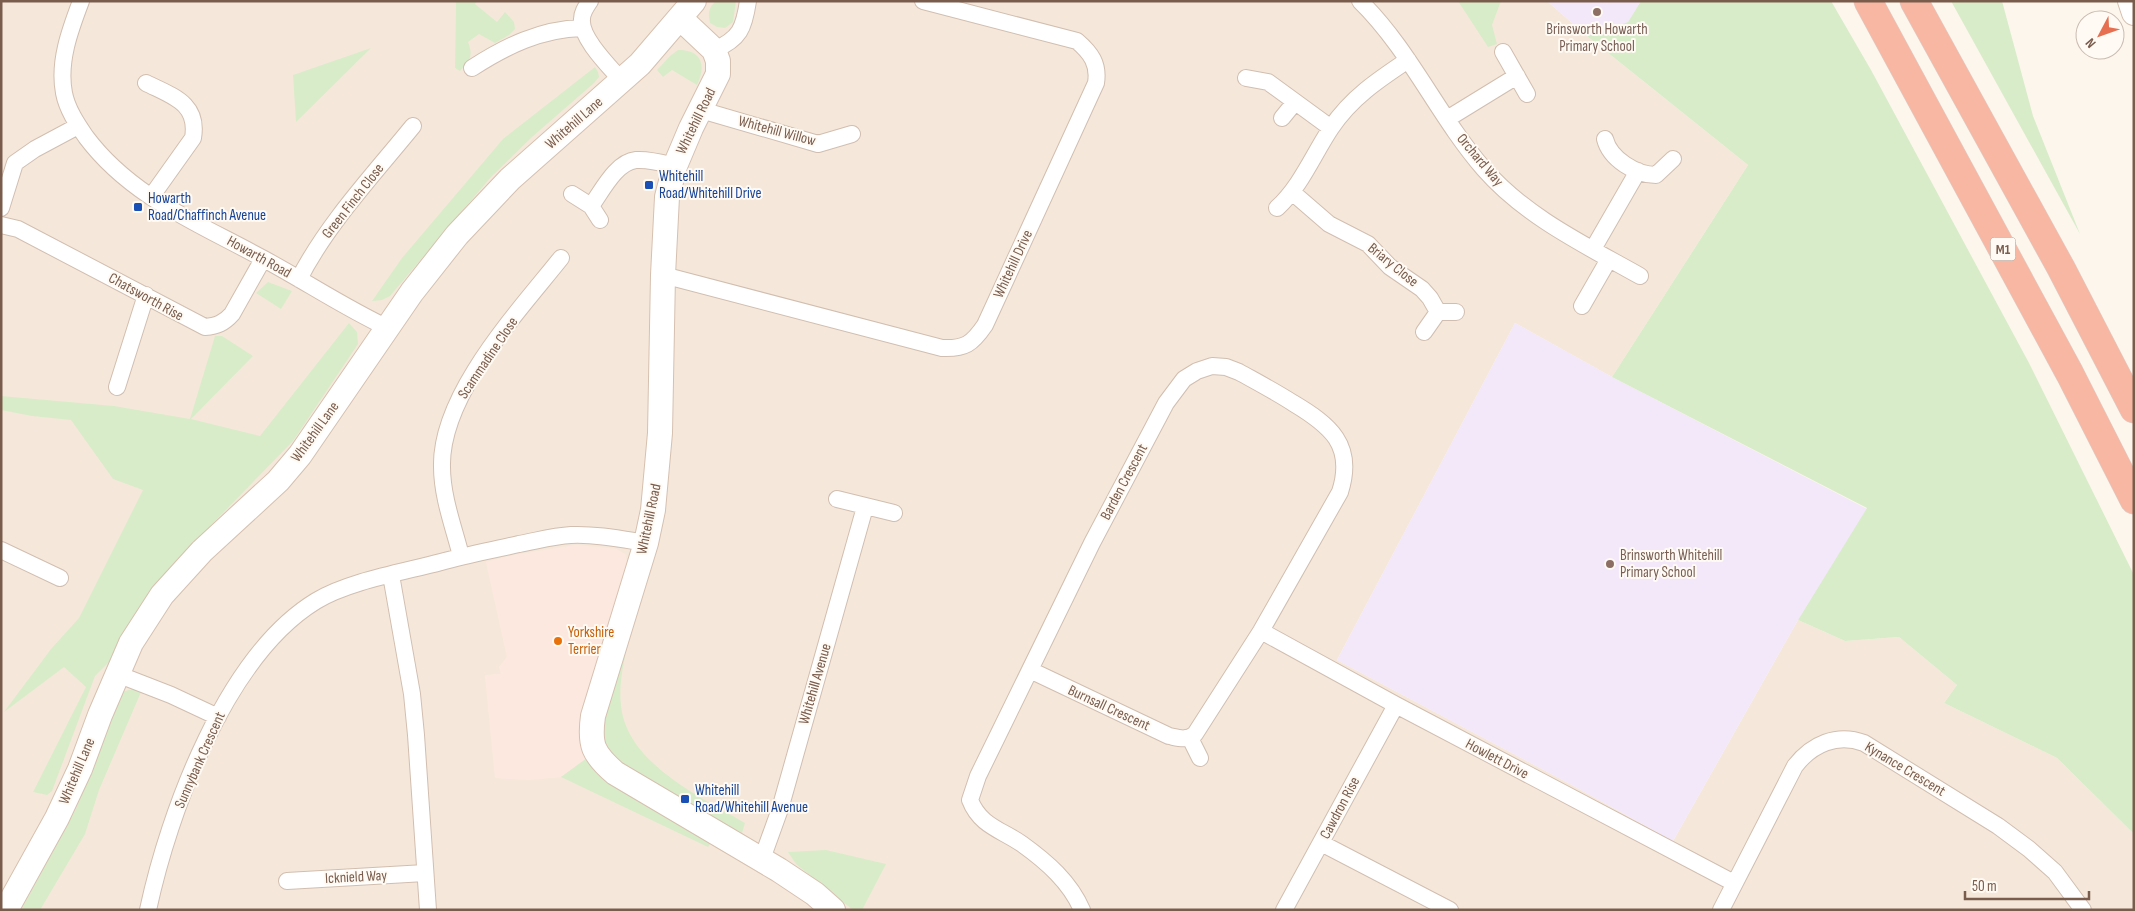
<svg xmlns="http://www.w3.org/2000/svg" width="2135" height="911" font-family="'Sofia Sans Condensed',sans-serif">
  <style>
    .residential { fill: #f5e8da }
    .commercial { fill: #fde8e0 }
    .education { fill: #f3e8fa }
    .green { fill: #d8ecc9 }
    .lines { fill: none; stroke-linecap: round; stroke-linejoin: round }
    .street-casing { stroke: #d1beb0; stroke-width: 18 }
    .secondary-casing { stroke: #d6c0b0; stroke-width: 26 }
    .highway-casing { stroke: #dad1cd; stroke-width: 29 }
    .street { stroke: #fff; stroke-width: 16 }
    .secondary { stroke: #fff; stroke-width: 24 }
    .highway { stroke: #f7b7a3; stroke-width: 28 }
    .education-dot { fill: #8d6e63; stroke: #fffaf3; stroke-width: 2 }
    .transit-dot { fill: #1a4fb4; stroke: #fffaf3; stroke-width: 2 }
    .food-dot { fill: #e8710a; stroke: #fffaf3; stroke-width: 2 }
    .labels { text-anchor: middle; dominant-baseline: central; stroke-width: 4; stroke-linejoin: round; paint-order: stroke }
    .shield { fill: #fffaf3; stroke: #a28b7f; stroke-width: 1 }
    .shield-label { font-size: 14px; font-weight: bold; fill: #7a5c4d }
    .education-label { font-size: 15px; fill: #785e54; stroke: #fffaf3 }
    .street-label { font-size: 15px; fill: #7a5c4d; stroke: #fffaf3 }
    .transit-label { font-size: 15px; fill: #164399; stroke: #fffaf3; text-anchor: start }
    .food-label { font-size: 15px; fill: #c56008; stroke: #fffaf3; text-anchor: start }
  </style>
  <rect width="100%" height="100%" fill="#fdf6ec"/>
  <path class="residential" d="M 1,1 L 1547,1 L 1587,36 L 1748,165 L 1612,377 L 1515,323 L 1337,660 L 1570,784 L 1673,841 L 1798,620 L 1845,641 L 1899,637 L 1957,685 L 1944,703 L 2057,758 L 2134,834 L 2134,910 L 1,910 Z"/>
  <path class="commercial" d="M 576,545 L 616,549 L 625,554 L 628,566 L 587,758 L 561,777 L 529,780 L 495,778 L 485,675 L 501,674 L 499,667 L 507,657 L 486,562 L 514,555 Z"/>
  <path class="education" d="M 1547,1 L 1641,1 L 1628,22 L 1587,36 Z
    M 1515,323 L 1612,377 L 1867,509 L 1798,620 L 1673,841 L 1570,784 L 1337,660 Z"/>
  <path class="green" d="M 456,1 L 477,1 L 475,4 L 497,22 L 505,12 L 514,22 L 515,29 L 509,35 L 495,43 L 479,34 L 468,42 C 474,57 469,61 460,71 L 455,68 Z
    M 716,1 L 736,1 L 733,22 L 725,28 L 717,27 L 710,23 C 708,14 708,8 716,1 Z
    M 1458,1 L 1501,1 L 1492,25 L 1497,44 L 1488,47 Z
    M 1641,1 L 1831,1 L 1871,70 L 2029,363 L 2134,575 L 2134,834 L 2057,758 L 1944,703 L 1957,685 L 1899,637 L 1845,641 L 1798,620 L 1867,508 L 1612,377 L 1748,165 L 1587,36 L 1628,22 Z
    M 1951,1 L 2002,1 L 2033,116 L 2080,234 Z
    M 371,48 L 296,122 L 293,75 Z
    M 678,50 C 703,50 706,66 697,85 L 672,70 L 663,77 L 657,70 L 670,56 Z
    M 595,67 L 598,72 L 599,77 L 594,83 L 532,137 L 491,177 L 390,296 L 382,300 L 372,301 L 402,258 L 503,139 Z
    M 268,282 L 292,291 L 281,309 L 256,293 Z
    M 349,323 L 357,332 L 358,344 L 293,441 L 180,557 L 114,657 L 95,676 L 52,791 L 47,795 L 33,792 L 86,687 L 64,667 L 4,712 L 51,649 L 79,618 L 143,490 L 113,479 L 71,420 L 32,416 L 1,410 L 1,396 L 114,406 L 190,419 L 215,336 L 222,336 L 253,356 L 191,419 L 260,436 Z
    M 631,629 C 626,654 618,680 621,705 C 626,763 701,797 745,823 L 742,833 C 715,818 608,767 602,739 C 597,720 624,651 631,629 Z
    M 133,689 L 141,692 L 99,790 L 85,834 L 40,910 L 21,910 L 76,809 L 120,696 L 125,691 Z
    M 587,758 L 712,841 L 708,847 L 561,777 Z
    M 826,850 L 886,864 L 862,910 L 853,910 L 796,864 L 788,852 Z"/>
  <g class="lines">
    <g class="street-casing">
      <path id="street" d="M 81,1 C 70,30 58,62 64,93 C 67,109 77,124 86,137 C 131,197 198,223 262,258 C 305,281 345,308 388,328
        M 590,1 C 586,7 582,12 582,19 C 580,38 610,67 622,81
        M 1360,1 C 1410,50 1438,116 1484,169 C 1526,217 1585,245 1640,276
        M 714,50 C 740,39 744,28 748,1
        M 1503,52 L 1527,94
        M 472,68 C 506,46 541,29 582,28
        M 1246,78 L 1268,82 L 1331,128
        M 146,83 C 172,96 199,103 193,138 L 151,197
        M 701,110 L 818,144 L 852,134
        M 1282,118 L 1295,102
        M 1447,119 L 1517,76
        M 1605,139 C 1610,159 1636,175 1656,175 L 1673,159
        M 1292,192 L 1329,224 L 1368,244 L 1390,267 L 1422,289 L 1430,298 L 1438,312
        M 572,194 L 591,206 L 600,220
        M 591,206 C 602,191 616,162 636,160 C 649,159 663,163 675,166
        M 1,208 L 15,163 L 35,149 L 78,126
        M 1277,208 C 1301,186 1313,155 1331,128 C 1351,98 1378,80 1408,60
        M 1,225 L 18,229 L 205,327 C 217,326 224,323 232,314 L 263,259
        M 1593,249 L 1638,171
        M 663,275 L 942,348 C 965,349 972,344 985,325 L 1096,83 C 1099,64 1091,53 1077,41 L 923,1
        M 299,279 C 327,224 374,174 413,126
        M 1582,306 L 1609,259
        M 1424,332 L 1438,312 L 1456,312
        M 117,387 L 146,295
        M 837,499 L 894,513
        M 1,550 L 60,578
        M 461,556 C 454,528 442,497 442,467 C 440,395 518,312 561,258
        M 391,575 L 412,694 L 416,735 L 428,910
        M 1261,631 L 1396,705 L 1734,883
        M 1030,670 L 1169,736 C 1179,738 1186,741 1195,734 L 1261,631 L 1340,492 C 1355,445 1330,425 1293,403 C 1276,392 1257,382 1239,372 L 1226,367 L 1212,366 L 1197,371 L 1184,379 L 1166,403 L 1092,543 L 978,776 L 970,800 C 980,826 1002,830 1022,844 C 1047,862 1070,882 1082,910
        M 117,674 L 171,695 L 218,717
        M 1190,738 L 1200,758
        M 1321,843 L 1450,910
        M 762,859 L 780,809 L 865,507
        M 287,881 L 425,873
        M 148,910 C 169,812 226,656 316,601 C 349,581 404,572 441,562 C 467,555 493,550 519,544 C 536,541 553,536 571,535 C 596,534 621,539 646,543
        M 1284,910 L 1396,705
        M 1721,910 L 1795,766 C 1812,744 1837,733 1864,743 L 1998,826 L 2029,849 L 2055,872 L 2083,910"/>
    </g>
    <g class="secondary-casing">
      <path id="secondary" d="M 2130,1 L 2134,13
        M 680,18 L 714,50 L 718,61 L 718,74 L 691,128 L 675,166 L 667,197 L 663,275 L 660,433 L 653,510 L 646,543 L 593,716 C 589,745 593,754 615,773 L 779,870 L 815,894 L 833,910
        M 6,910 L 57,818 L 80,769 L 100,715 L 131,643 L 162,595 L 202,551 L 278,481 L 300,455 L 412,292 L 457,235 L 510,179 L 640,64 L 694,1"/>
    </g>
    <g class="highway-casing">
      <path id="highway" d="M 1868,1 L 2070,374 L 2134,500
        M 1914,1 L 2061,268 L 2134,409"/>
    </g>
    <use href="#street" class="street"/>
    <use href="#secondary" class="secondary"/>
    <use href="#highway" class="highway"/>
  </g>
  <g class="education-dot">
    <circle cx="1597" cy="12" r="5"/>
    <circle cx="1610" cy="564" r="5"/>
  </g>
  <g class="transit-dot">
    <rect x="644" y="180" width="10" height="10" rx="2.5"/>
    <rect x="133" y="202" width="10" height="10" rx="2.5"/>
    <rect x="680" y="794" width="10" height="10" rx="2.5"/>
  </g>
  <circle class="food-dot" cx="558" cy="641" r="5"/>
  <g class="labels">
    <rect class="shield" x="1990.5" y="237.5" width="25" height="23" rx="4"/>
    <g class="shield-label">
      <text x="2003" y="249">M1</text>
    </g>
    <g class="education-label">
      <text x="1597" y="29">Brinsworth Howarth<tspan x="1597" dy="17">Primary School</tspan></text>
      <text x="1620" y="555" text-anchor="start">Brinsworth Whitehill<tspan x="1620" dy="17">Primary School</tspan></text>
    </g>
    <g class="street-label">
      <text transform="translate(696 121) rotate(-64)">Whitehill Road</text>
      <text transform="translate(574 123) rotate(-41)">Whitehill Lane</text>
      <text transform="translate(777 131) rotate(15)">Whitehill Willow</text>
      <text transform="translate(1480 160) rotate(50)">Orchard Way</text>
      <text transform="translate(353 201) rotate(-52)">Green Finch Close</text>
      <text transform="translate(259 257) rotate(29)">Howarth Road</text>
      <text transform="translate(1013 264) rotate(-65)">Whitehill Drive</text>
      <text transform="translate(1393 265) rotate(39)">Briary Close</text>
      <text transform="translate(146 297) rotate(29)">Chatsworth Rise</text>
      <text transform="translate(488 358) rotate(-56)">Scammadine Close</text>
      <text transform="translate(315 432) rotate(-54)">Whitehill Lane</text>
      <text transform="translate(1124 482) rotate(-62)">Barden Crescent</text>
      <text transform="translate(649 519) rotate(-78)">Whitehill Road</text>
      <text transform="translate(815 684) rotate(-74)">Whitehill Avenue</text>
      <text transform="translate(1109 708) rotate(25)">Burnsall Crescent</text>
      <text transform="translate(1497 759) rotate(28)">Howlett Drive</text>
      <text transform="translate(200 760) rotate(-66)">Sunnybank Crescent</text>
      <text transform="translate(1905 769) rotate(31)">Kynance Crescent</text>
      <text transform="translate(77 771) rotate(-67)">Whitehill Lane</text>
      <text transform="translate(1340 808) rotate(-62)">Cawdron Rise</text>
      <text transform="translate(356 877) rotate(-3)">Icknield Way</text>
    </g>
    <g class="transit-label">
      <text x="659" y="176">Whitehill<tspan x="659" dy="17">Road/Whitehill Drive</tspan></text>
      <text x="148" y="198">Howarth<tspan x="148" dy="17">Road/Chaffinch Avenue</tspan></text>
      <text x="695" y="790">Whitehill<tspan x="695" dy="17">Road/Whitehill Avenue</tspan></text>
    </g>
    <g class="food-label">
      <text x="568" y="632">Yorkshire<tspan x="568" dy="17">Terrier</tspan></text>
    </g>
  </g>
  <rect width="2135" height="911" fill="none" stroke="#7a5c4d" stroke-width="5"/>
  <g transform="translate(2100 35) rotate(229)"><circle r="24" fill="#fffaf3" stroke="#cabbb1"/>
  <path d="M0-4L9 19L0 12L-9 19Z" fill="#e76f51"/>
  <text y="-8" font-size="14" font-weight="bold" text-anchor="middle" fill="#7a5c4d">N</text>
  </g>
  <path d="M1965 891v8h124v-8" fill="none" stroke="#7a5c4d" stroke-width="2.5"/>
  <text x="1972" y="891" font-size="15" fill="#7a5c4d" stroke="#fffaf3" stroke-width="4" paint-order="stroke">50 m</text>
</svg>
